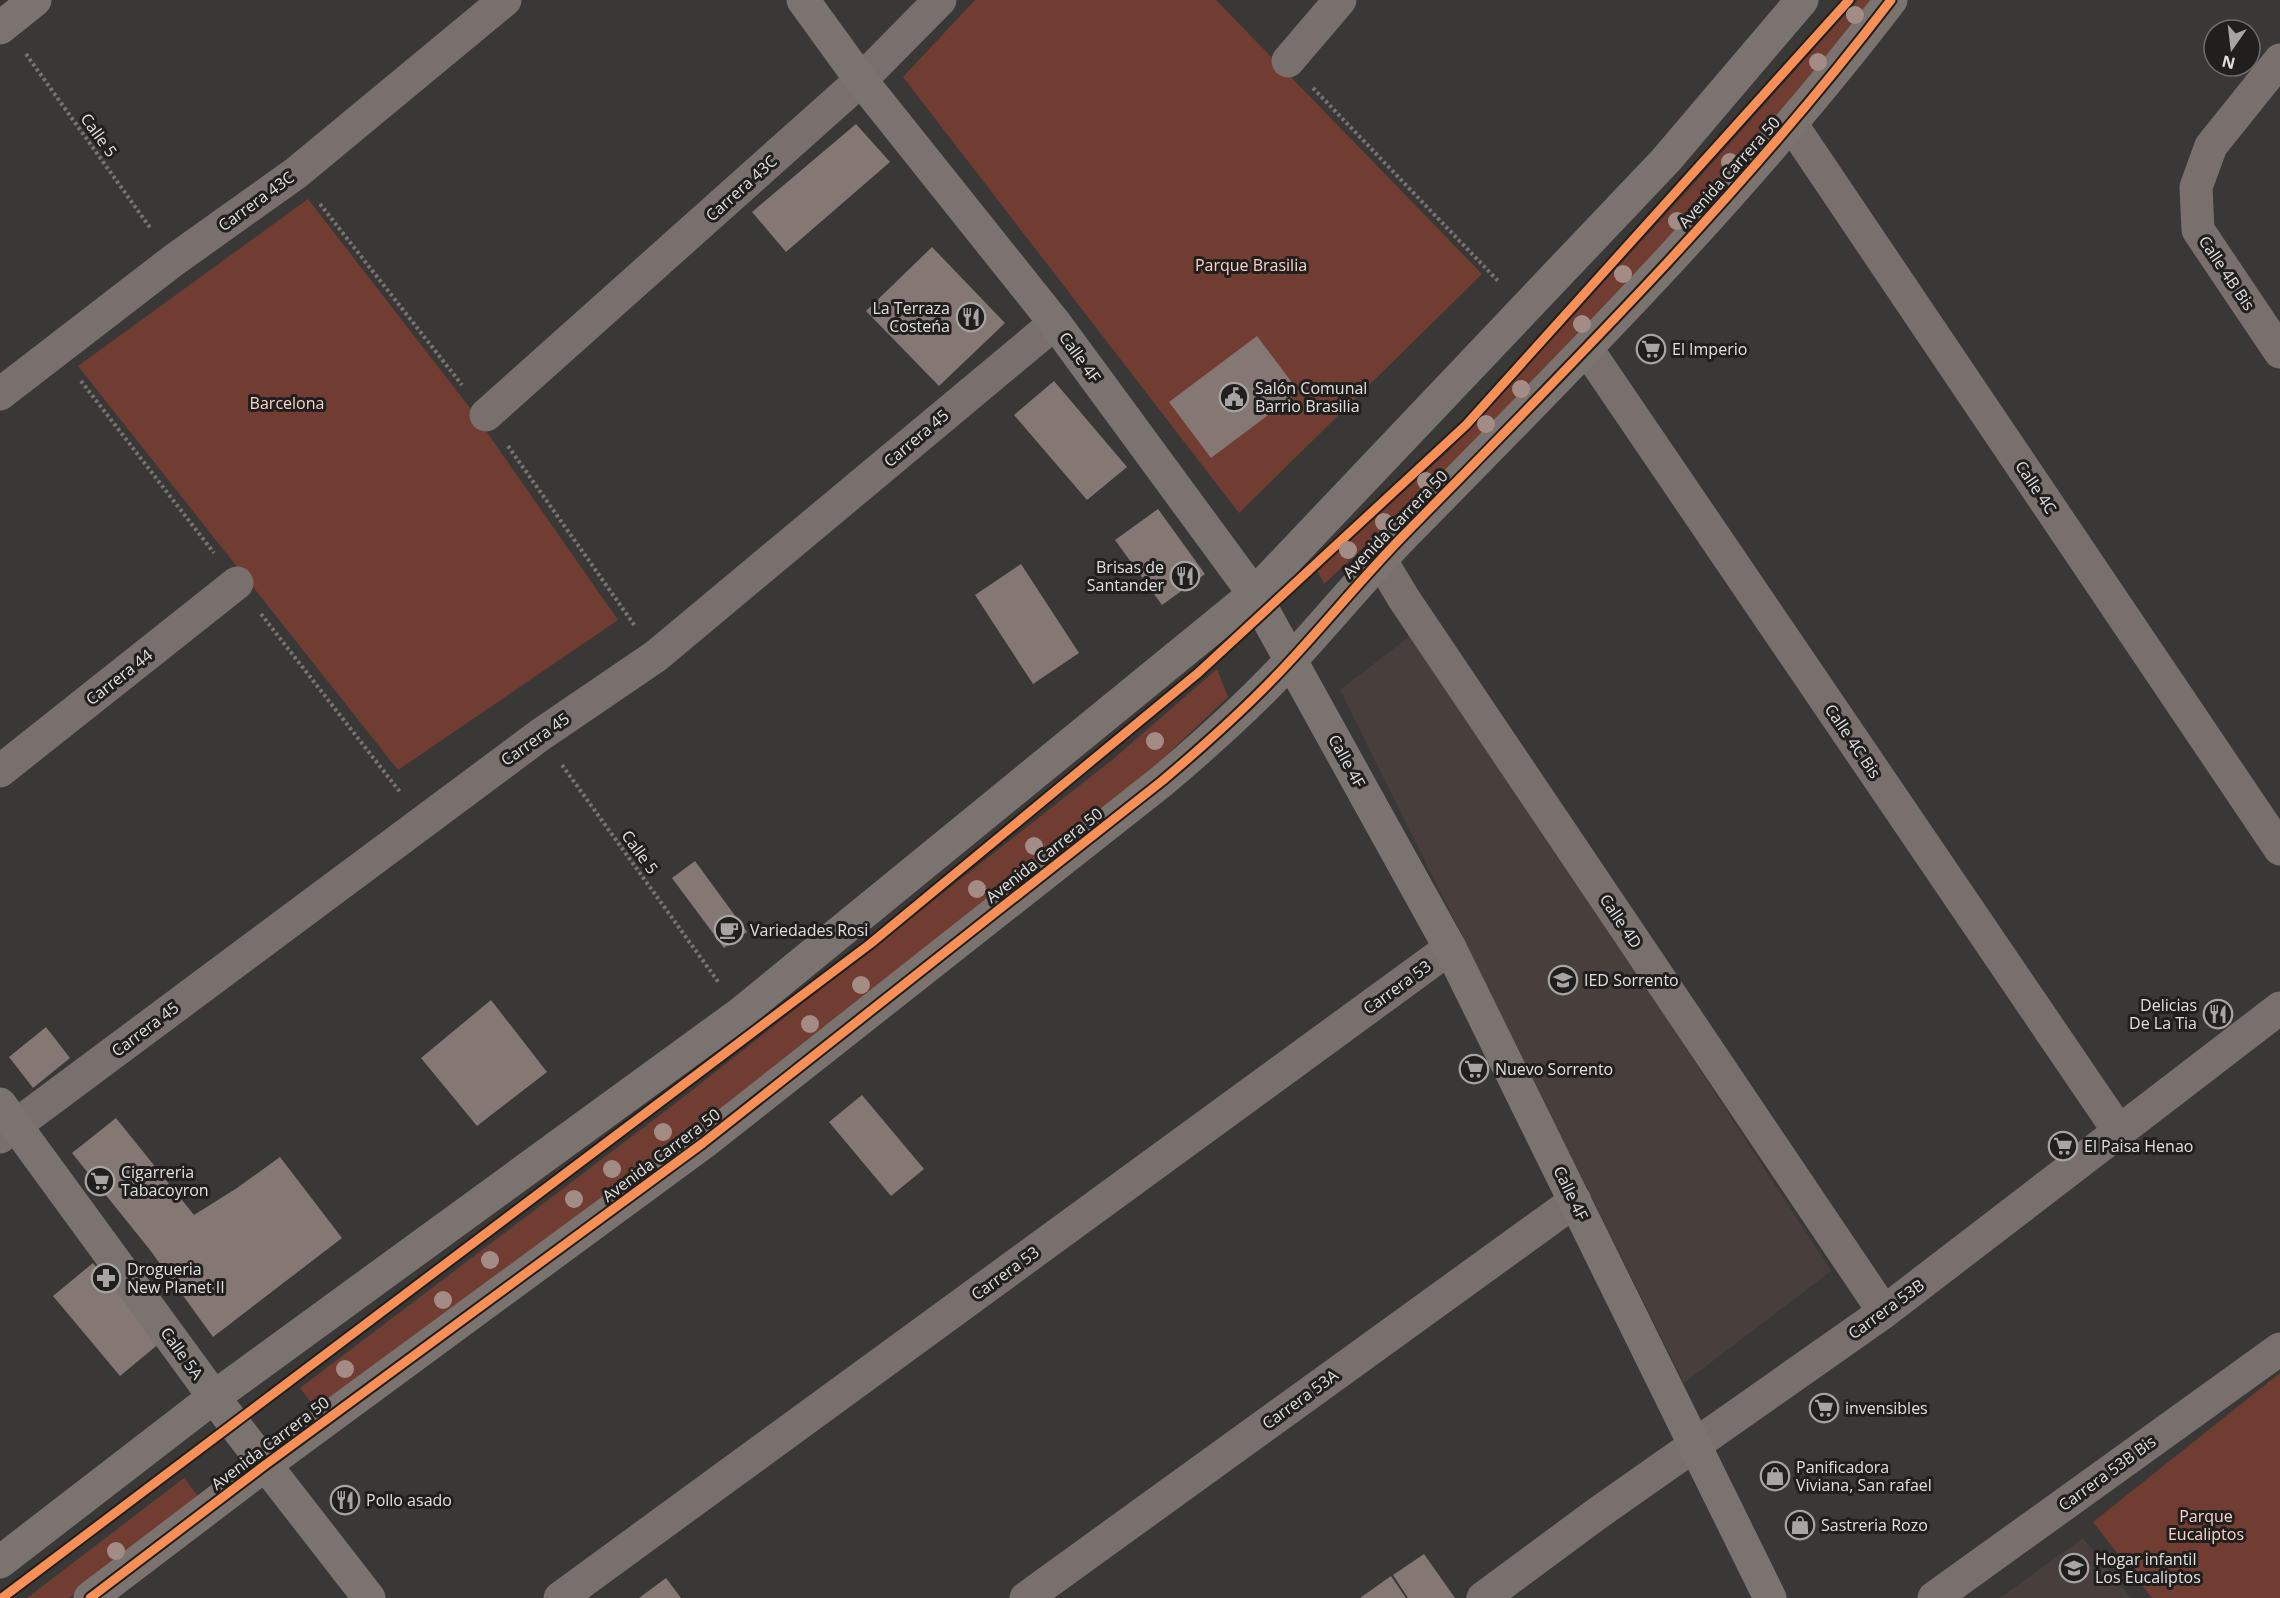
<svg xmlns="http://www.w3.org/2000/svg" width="2280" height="1598" font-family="'Open Sans',sans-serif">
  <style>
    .built { fill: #483f3d }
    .green { fill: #713d32 }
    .building { fill: #857773 }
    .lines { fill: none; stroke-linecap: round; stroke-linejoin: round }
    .path { stroke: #797371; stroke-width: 4; stroke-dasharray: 3 3; stroke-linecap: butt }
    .street { stroke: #796f6d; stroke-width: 33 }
    .secondary { stroke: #7b736f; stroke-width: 33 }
    .cycleway-casing { stroke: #201f1e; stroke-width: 13 }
    .cycleway { stroke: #f78f57; stroke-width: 9 }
    .tree { fill: #a48c86 }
    .labels { text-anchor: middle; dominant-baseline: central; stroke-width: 6; stroke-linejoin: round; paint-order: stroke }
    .street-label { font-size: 16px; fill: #e1dfde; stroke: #201f1e }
    .park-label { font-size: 16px; fill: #fbd1c7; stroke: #201f1e }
    .poi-label { font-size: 16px; fill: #e1dfde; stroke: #201f1e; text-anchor: start }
  </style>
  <rect width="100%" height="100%" fill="#393837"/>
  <path class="built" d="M 1415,632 L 1831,1271 L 1684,1383 L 1340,690 Z
    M 2083,1538 L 2131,1598 L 2000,1598 Z"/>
  <path class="green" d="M 975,0 L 1216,0 L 1482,274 L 1239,513 L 903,77 Z
    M 1858,0 L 1876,0 L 1787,115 L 1525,397 L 1324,584 L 1317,570 L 1451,449 L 1689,189 Z
    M 308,199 L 470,408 L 618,620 L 398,770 L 78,366 Z
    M 1217,669 L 1228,697 L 1139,781 L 701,1125 L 315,1408 L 300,1388 L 676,1103 L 1112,760 Z
    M 2280,1373 L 2280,1598 L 2152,1598 L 2093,1522 Z
    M 184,1478 L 200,1499 L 69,1598 L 27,1598 Z"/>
  <path class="building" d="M 856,124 L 890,162 L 786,252 L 752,212 Z
    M 932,247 L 1005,323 L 939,386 L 866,311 Z
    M 1257,336 L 1299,392 L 1211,458 L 1169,402 Z
    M 1054,381 L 1127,467 L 1087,500 L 1014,415 Z
    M 1158,509 L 1205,574 L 1162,605 L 1115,540 Z
    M 1021,564 L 1079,653 L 1033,684 L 975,595 Z
    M 695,861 L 747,932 L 724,948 L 672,878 Z
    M 491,1000 L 547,1072 L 477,1126 L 421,1058 Z
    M 46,1027 L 70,1058 L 33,1088 L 9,1057 Z
    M 862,1095 L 924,1169 L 891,1196 L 829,1122 Z
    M 116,1118 L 194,1215 L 237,1188 L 280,1157 L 342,1238 L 213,1337 L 150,1250 L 72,1153 Z
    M 93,1263 L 161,1342 L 120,1376 L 53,1296 Z
    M 1424,1554 L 1455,1598 L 1408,1598 L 1393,1575 Z
    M 1391,1576 L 1406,1598 L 1360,1598 Z
    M 666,1578 L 681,1598 L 639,1598 Z"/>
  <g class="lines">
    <path class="path" d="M 26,54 L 151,229
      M 1313,88 L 1499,282
      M 320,204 L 462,385
      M 81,381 L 214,553
      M 508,446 L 635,626
      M 261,614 L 400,792
      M 562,765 L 719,983"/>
    <path class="street" d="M 2280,60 L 2211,146 L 2196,187 L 2198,230 L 2280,352
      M 1288,61 L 1340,0
      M 1792,125 L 2280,849
      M 1587,349 L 2120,1133
      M 0,394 L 174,260 L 296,173 L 505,0
      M 486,415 L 861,80 L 940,0
      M 1380,559 L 1404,599 L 1884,1312
      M 0,771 L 237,583
      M 0,1137 L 540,735 L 656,656 L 1055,323
      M 560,1598 L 1450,948
      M 1026,1598 L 1575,1201
      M 1483,1598 L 1598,1513 L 1884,1312 L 2280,1008
      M 1934,1598 L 2280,1349"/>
    <path class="secondary" d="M 803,0 L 861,80 L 1055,323 L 1254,594 L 1450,948 L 1770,1598
      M 0,28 L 35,0
      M 0,1104 L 233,1423 L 369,1598
      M 0,1562 L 214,1397 L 741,1013 L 1254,594 L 1666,160 L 1802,0
      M 90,1598 L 265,1465 L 703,1143 L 1162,781 C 1207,743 1251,704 1291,660 C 1329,619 1364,576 1403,536 C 1572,364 1744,192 1891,0"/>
    <g class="cycleway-casing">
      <path id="cycleway" d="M 2,1598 L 870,944 L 1198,673 L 1466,425 L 1849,0
        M 90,1598 L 265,1465 L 703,1143 L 1162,781 C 1207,743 1251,704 1291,660 C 1329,619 1364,576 1403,536 C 1572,364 1744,192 1891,0"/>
    </g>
    <use href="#cycleway" class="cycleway"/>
  </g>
  <g class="tree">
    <circle cx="1855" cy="15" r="9"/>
    <circle cx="1818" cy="62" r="9"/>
    <circle cx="1730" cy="162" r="9"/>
    <circle cx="1677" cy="221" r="9"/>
    <circle cx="1623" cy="274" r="9"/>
    <circle cx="1582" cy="324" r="9"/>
    <circle cx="1521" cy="389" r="9"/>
    <circle cx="1486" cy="424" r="9"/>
    <circle cx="1426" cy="481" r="9"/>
    <circle cx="1384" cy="522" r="9"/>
    <circle cx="1348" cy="550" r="9"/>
    <circle cx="1155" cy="741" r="9"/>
    <circle cx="1034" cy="846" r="9"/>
    <circle cx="977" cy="889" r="9"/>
    <circle cx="861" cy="985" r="9"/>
    <circle cx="810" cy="1024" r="9"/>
    <circle cx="663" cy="1132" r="9"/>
    <circle cx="612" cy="1169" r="9"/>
    <circle cx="574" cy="1199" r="9"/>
    <circle cx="490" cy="1260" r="9"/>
    <circle cx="443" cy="1300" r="9"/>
    <circle cx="345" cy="1369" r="9"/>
    <circle cx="116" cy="1551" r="9"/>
  </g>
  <defs>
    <g id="restaurant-ring" transform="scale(1.5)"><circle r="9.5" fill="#201f1e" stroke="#a6a5a4" stroke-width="1.5"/><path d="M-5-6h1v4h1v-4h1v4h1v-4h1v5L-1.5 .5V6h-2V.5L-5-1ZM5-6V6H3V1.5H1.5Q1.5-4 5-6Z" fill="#a6a5a4"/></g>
    <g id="supermarket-ring" transform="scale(1.5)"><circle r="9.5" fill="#201f1e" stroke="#a6a5a4" stroke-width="1.5"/><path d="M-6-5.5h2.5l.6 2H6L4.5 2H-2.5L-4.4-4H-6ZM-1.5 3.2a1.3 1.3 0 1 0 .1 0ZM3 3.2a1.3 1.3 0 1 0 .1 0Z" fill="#a6a5a4"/></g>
    <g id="civic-ring" transform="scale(1.5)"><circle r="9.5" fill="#201f1e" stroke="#a6a5a4" stroke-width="1.5"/><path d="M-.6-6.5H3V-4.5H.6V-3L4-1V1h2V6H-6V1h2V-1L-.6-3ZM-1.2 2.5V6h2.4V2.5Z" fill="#a6a5a4"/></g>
    <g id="cafe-ring" transform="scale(1.5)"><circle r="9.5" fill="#201f1e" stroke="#a6a5a4" stroke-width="1.5"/><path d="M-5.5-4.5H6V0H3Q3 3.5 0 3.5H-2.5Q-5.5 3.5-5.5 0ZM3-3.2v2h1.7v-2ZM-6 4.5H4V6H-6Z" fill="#a6a5a4"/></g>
    <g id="school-ring" transform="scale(1.5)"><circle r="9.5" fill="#201f1e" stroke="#a6a5a4" stroke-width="1.5"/><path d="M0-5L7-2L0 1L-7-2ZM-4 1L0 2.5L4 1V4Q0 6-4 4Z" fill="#a6a5a4"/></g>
    <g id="pharmacy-ring" transform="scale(1.5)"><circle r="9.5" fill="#201f1e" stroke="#a6a5a4" stroke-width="1.5"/><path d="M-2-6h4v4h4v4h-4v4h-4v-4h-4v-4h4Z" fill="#a6a5a4"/></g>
    <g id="shop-ring" transform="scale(1.5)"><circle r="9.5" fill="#201f1e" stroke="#a6a5a4" stroke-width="1.5"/><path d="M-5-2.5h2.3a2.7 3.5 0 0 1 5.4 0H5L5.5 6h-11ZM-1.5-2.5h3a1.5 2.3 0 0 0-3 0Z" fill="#a6a5a4"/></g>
  </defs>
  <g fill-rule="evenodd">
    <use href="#restaurant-ring" x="971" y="317"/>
    <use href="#supermarket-ring" x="1651" y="349"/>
    <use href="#civic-ring" x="1234" y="397"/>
    <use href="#restaurant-ring" x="1185" y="576"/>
    <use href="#cafe-ring" x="729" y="930"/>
    <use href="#school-ring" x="1563" y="980"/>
    <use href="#restaurant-ring" x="2218" y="1014"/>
    <use href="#supermarket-ring" x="1474" y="1069"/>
    <use href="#supermarket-ring" x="2063" y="1146"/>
    <use href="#supermarket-ring" x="100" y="1181"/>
    <use href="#pharmacy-ring" x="106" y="1278"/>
    <use href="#supermarket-ring" x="1824" y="1408"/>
    <use href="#shop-ring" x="1775" y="1476"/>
    <use href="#restaurant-ring" x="345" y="1500"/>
    <use href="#shop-ring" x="1800" y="1525"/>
    <use href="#school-ring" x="2074" y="1568"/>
  </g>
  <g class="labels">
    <g class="street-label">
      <text transform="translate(99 135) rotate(54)">Calle 5</text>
      <text transform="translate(1729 172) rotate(-48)">Avenida Carrera 50</text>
      <text transform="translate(741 188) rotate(-42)">Carrera 43C</text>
      <text transform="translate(256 201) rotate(-36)">Carrera 43C</text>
      <text transform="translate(2227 273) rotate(56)">Calle 4B Bis</text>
      <text transform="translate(1080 357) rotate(54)">Calle 4F</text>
      <text transform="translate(916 438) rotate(-40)">Carrera 45</text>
      <text transform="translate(2036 487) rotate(56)">Calle 4C</text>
      <text transform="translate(1395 524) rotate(-46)">Avenida Carrera 50</text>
      <text transform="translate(119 677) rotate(-38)">Carrera 44</text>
      <text transform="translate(535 739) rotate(-35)">Carrera 45</text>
      <text transform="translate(1853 741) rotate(56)">Calle 4C Bis</text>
      <text transform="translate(1347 761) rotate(61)">Calle 4F</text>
      <text transform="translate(640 852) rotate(54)">Calle 5</text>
      <text transform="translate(1044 855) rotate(-38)">Avenida Carrera 50</text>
      <text transform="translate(1621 921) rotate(56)">Calle 4D</text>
      <text transform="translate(1397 987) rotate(-36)">Carrera 53</text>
      <text transform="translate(145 1029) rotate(-37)">Carrera 45</text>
      <text transform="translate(661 1155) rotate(-37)">Avenida Carrera 50</text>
      <text transform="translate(1571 1193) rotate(64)">Calle 4F</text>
      <text transform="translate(1005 1273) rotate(-36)">Carrera 53</text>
      <text transform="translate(1886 1309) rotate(-36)">Carrera 53B</text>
      <text transform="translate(182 1353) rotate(54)">Calle 5A</text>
      <text transform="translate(1300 1399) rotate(-36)">Carrera 53A</text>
      <text transform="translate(270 1443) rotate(-37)">Avenida Carrera 50</text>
      <text transform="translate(2107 1473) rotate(-36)">Carrera 53B Bis</text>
    </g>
    <g class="park-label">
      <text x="1251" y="265">Parque Brasilia</text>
      <text x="287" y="403">Barcelona</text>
      <text x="2206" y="1516">Parque<tspan x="2206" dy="18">Eucaliptos</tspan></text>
    </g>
    <g class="poi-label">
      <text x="950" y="308" text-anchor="end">La Terraza<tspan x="950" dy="18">Costeńa</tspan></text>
      <text x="1672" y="349">El Imperio</text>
      <text x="1255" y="388">Salón Comunal<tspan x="1255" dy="18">Barrio Brasilia</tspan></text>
      <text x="1164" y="567" text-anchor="end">Brisas de<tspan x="1164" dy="18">Santander</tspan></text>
      <text x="750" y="930">Variedades Rosi</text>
      <text x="1584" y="980">IED Sorrento</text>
      <text x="2197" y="1005" text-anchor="end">Delicias<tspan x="2197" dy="18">De La Tia</tspan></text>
      <text x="1495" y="1069">Nuevo Sorrento</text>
      <text x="2084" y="1146">El Paisa Henao</text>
      <text x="121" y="1172">Cigarreria<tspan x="121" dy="18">Tabacoyron</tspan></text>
      <text x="127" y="1269">Drogueria<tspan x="127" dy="18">New Planet II</tspan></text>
      <text x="1845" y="1408">invensibles</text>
      <text x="1796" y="1467">Panificadora<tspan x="1796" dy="18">Viviana, San rafael</tspan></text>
      <text x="366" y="1500">Pollo asado</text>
      <text x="1821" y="1525">Sastreria Rozo</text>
      <text x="2095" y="1559">Hogar infantil<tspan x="2095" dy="18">Los Eucaliptos</tspan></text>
    </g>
  </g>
  <g transform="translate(2232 48) rotate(194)"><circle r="28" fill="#201f1e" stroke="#6d6c6b" stroke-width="1.5"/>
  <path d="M0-4.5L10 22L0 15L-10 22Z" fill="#a6a5a4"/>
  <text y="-9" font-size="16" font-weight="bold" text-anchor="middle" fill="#e1dfde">N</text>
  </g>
</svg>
